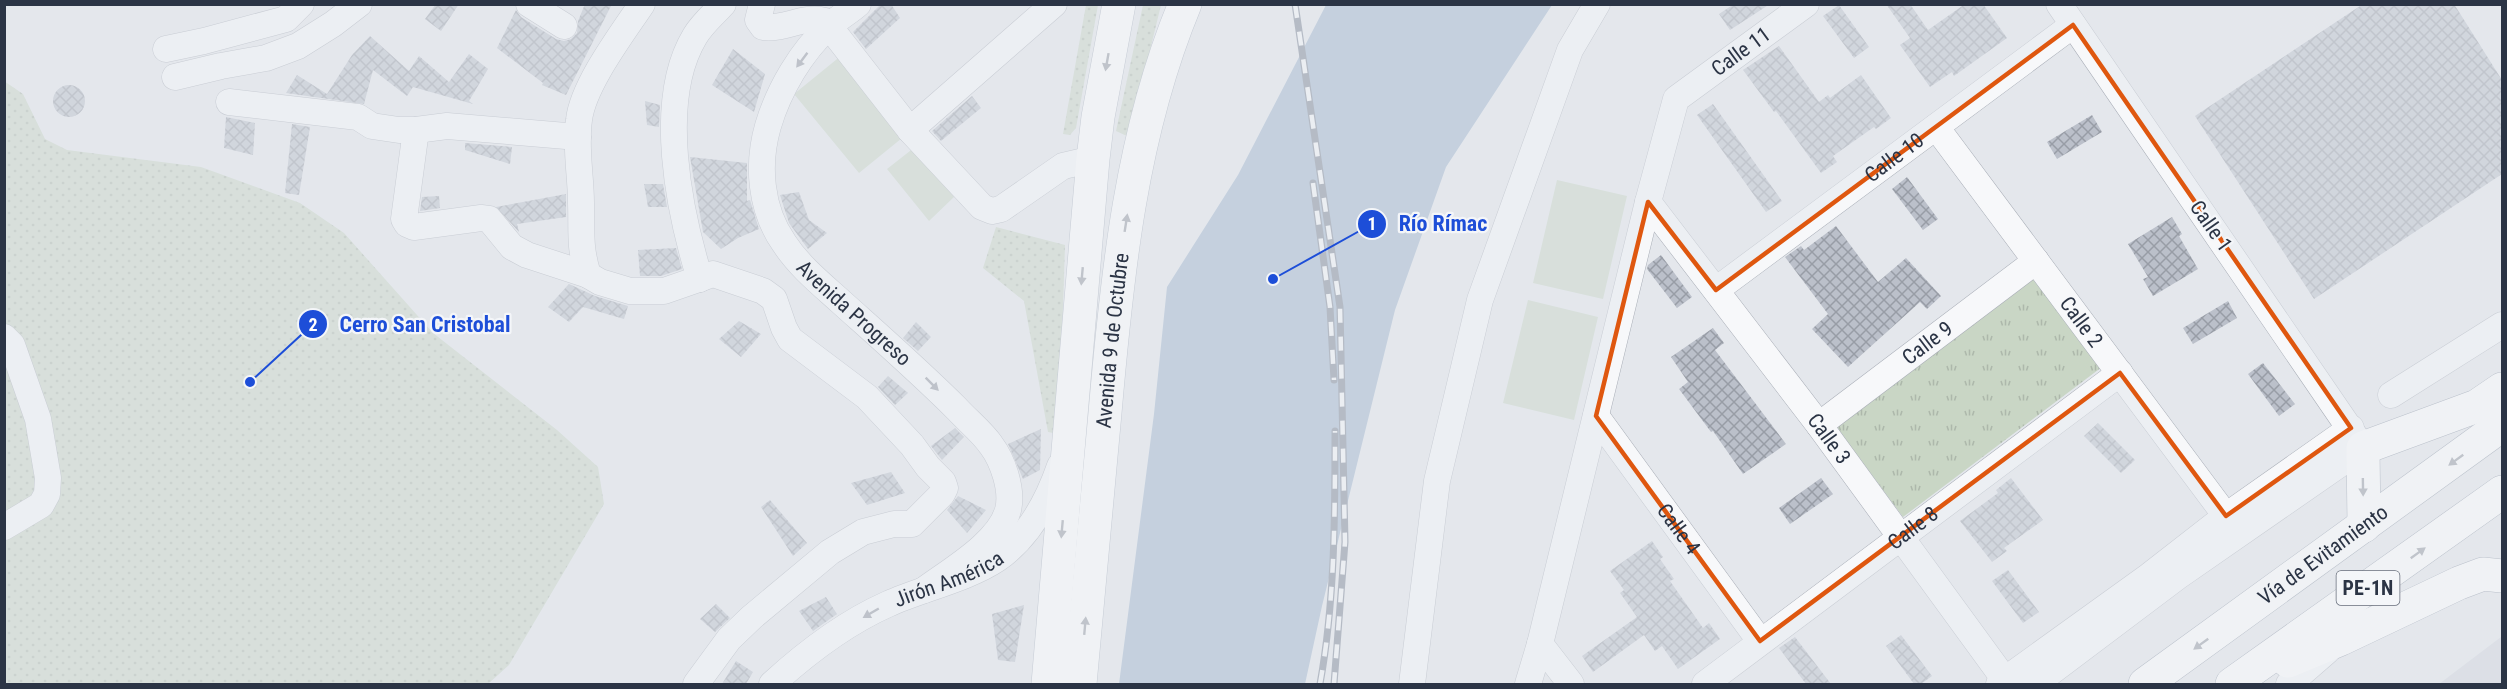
<svg xmlns="http://www.w3.org/2000/svg" width="2507" height="689" font-family="'Roboto Condensed',sans-serif">
  <style>
    .built { fill: #d2d6de }
    .grass { fill: url(#grass-dots) }
    .park { fill: url(#park-tufts) }
    .pitch { fill: #c9d6c5 }
    .water { fill: #9fb4cc }
    .building { fill: url(#building-cross-hatch) }
    .lines { fill: none; stroke-linecap: round; stroke-linejoin: round }
    .minor-casing { stroke: #a9aeb7; stroke-width: 27 }
    .major-casing { stroke: #a3abb8; stroke-width: 34 }
    .highway-casing { stroke: #8b94a3; stroke-width: 34 }
    .minor { stroke: #f7f8fa; stroke-width: 26 }
    .major { stroke: #fff; stroke-width: 33 }
    .highway { stroke: #fff; stroke-width: 33 }
    .rail-casing { stroke: #7d8696; stroke-width: 7 }
    .rail { stroke: #f4f6f9; stroke-width: 4.5; stroke-dasharray: 14; stroke-linecap: butt }
    .oneway { fill: #9196a0 }
    .oneway2 { fill: #959aa2 }
    .marked { fill: none; stroke: #df570f; stroke-width: 4.5; stroke-linejoin: round }
    .labels { text-anchor: middle; dominant-baseline: central; stroke-width: 4.5; stroke-linejoin: round; paint-order: stroke }
    .shield { fill: #f4f6f9; stroke: #676e7b; stroke-width: 1.5 }
    .shield-label { font-size: 20px; font-weight: bold; fill: #2b3445 }
    .street-label { font-size: 21px; fill: #2b3445; stroke: #f4f6f9 }
    .leader { fill: none; stroke: #1d4ed8; stroke-width: 2 }
    .callout-dot { fill: #1d4ed8; stroke: #f4f6f9; stroke-width: 2 }
    .mark-label { font-size: 18px; text-anchor: middle; font-weight: bold; fill: #fff }
    .callout-label { font-size: 22px; text-anchor: middle; font-weight: bold; fill: #1d4ed8; stroke: #f4f6f9; stroke-width: 4.5; stroke-linejoin: round; paint-order: stroke }
  </style>
  <defs>
    <pattern id="grass-dots" width="8" height="8" patternUnits="userSpaceOnUse" patternTransform="scale(1.5)"><rect width="8" height="8" fill="#c9d6c5"/><path d="M2 2h.1M6 6h.1" fill="none" stroke="#adb8ab" stroke-width="1.8" stroke-linecap="round"/></pattern>
    <pattern id="park-tufts" width="24" height="20" patternUnits="userSpaceOnUse" patternTransform="scale(1.5)"><rect width="24" height="20" fill="#c9d6c5"/><path d="M3 7l-1-3M5 7V3M7 7l1-3M15 17l-1-3M17 17v-4M19 17l1-3" fill="none" stroke="#adb8ab"/></pattern>
    <pattern id="building-cross-hatch" width="8" height="8" patternUnits="userSpaceOnUse" patternTransform="scale(1.5)"><rect width="8" height="8" fill="#bbc0ca"/><path d="M0 0l8 8M0 8l8-8" fill="none" stroke="#989da6"/></pattern>
  </defs>
  <rect width="100%" height="100%" fill="#e4e7ec"/>
  <path class="built" d="M 2501,637 L 2502,640 L 2502,684 L 2439,684 Z"/>
  <path class="grass" d="M 1086,5 L 1098,5 L 1076,128 L 1070,135 L 1063,134 Z
    M 1143,5 L 1161,5 L 1129,137 L 1116,131 Z
    M 4,81 L 23,94 L 45,139 L 67,150 L 201,167 L 300,203 L 344,233 L 433,333 L 557,430 L 598,467 L 604,504 L 509,665 L 488,684 L 5,684 Z
    M 996,227 L 1065,245 L 1059,434 L 1048,432 L 1024,301 L 983,268 Z"/>
  <path class="park" d="M 2031,274 L 2102,367 L 1903,517 L 1834,424 Z"/>
  <path class="pitch" d="M 842,55 L 907,134 L 859,173 L 794,94 Z
    M 915,147 L 954,197 L 929,221 L 887,169 Z
    M 1557,180 L 1627,196 L 1603,299 L 1533,283 Z
    M 1528,300 L 1598,317 L 1574,420 L 1503,403 Z"/>
  <path class="water" d="M 1326,5 L 1552,5 L 1446,167 L 1395,310 L 1322,606 L 1305,684 L 1119,684 L 1154,414 L 1167,287 L 1238,175 Z"/>
  <path class="building" d="M 436,4 L 459,4 L 441,31 L 425,19 Z
    M 585,4 L 612,4 L 566,95 L 542,85 L 543,83 L 497,48 L 516,10 L 521,17 L 556,39 L 564,41 L 571,39 L 577,33 L 578,21 Z
    M 881,4 L 891,4 L 900,18 L 866,49 L 853,32 Z
    M 1734,4 L 1770,4 L 1730,30 L 1719,14 Z
    M 1886,4 L 1910,4 L 1928,30 L 1965,4 L 1983,4 L 2007,38 L 1954,76 L 1952,72 L 1930,87 L 1900,45 L 1910,38 Z
    M 2363,4 L 2454,4 L 2502,80 L 2502,174 L 2314,299 L 2195,116 Z
    M 1839,5 L 1869,47 L 1854,58 L 1823,16 Z
    M 370,36 L 409,71 L 419,56 L 449,82 L 469,54 L 488,69 L 469,101 L 473,104 L 413,87 L 407,96 L 373,70 L 364,104 L 286,93 L 297,75 L 327,94 L 352,55 Z
    M 1779,46 L 1819,102 L 1828,95 L 1830,98 L 1861,75 L 1891,118 L 1876,129 L 1874,127 L 1833,156 L 1837,162 L 1821,173 L 1776,111 L 1774,112 L 1743,70 Z
    M 733,49 L 765,74 L 754,112 L 712,85 Z
    M53 101a16 16 0 1 1 32 0a16 16 0 1 1-32 0Z
    M 972,96 L 981,108 L 941,141 L 932,131 Z
    M 645,101 L 660,105 L 659,127 L 647,125 Z
    M 1713,104 L 1782,201 L 1766,212 L 1697,115 Z
    M 2092,115 L 2102,132 L 2057,159 L 2047,142 Z
    M 226,117 L 255,123 L 253,155 L 224,148 Z
    M 292,124 L 310,127 L 299,195 L 285,193 Z
    M 465,143 L 512,147 L 510,164 L 465,150 Z
    M 690,157 L 747,163 L 747,201 L 750,200 L 759,229 L 738,238 L 721,249 L 703,232 Z
    M 1907,177 L 1938,219 L 1923,230 L 1892,189 Z
    M 644,184 L 663,184 L 667,207 L 648,207 Z
    M 799,192 L 809,220 L 827,233 L 808,249 L 789,223 L 780,195 Z
    M 566,194 L 566,217 L 517,224 L 519,232 L 496,207 Z
    M 439,196 L 440,208 L 420,211 L 422,197 Z
    M 2172,217 L 2182,234 L 2179,236 L 2198,269 L 2153,296 L 2143,279 L 2148,277 L 2128,244 Z
    M 1836,226 L 1878,282 L 1906,258 L 1941,296 L 1927,309 L 1920,302 L 1848,367 L 1812,329 L 1828,314 L 1785,257 L 1801,246 L 1804,250 Z
    M 676,248 L 682,269 L 661,276 L 640,276 L 638,250 Z
    M 1661,255 L 1692,297 L 1677,308 L 1647,269 L 1648,265 Z
    M 569,284 L 595,296 L 628,306 L 624,319 L 583,307 L 569,322 L 548,307 Z
    M 2228,301 L 2237,318 L 2193,344 L 2183,328 Z
    M 739,321 L 761,334 L 741,357 L 719,339 Z
    M 916,322 L 931,337 L 918,351 L 903,338 Z
    M 1713,328 L 1724,343 L 1715,350 L 1786,444 L 1743,474 L 1713,431 L 1711,432 L 1679,389 L 1688,382 L 1671,357 Z
    M 2263,363 L 2295,404 L 2279,416 L 2248,374 Z
    M 888,376 L 908,393 L 895,405 L 878,387 Z
    M 2098,423 L 2135,460 L 2121,473 L 2084,436 Z
    M 955,428 L 964,437 L 942,460 L 931,446 Z
    M 1041,429 L 1040,470 L 1023,479 L 1008,444 Z
    M 891,472 L 905,493 L 867,505 L 851,483 Z
    M 1821,478 L 1833,494 L 1790,524 L 1779,508 Z
    M 2011,478 L 2043,520 L 2004,548 L 2007,551 L 1992,562 L 1960,521 L 1998,493 L 1996,490 Z
    M 958,496 L 986,510 L 967,533 L 947,510 Z
    M 770,500 L 807,543 L 793,556 L 761,507 Z
    M 1652,541 L 1663,557 L 1660,559 L 1674,579 L 1670,581 L 1703,628 L 1709,623 L 1720,639 L 1678,669 L 1662,646 L 1655,651 L 1644,635 L 1593,672 L 1582,656 L 1637,617 L 1620,593 L 1624,590 L 1610,571 Z
    M 2008,570 L 2039,612 L 2023,623 L 1992,581 Z
    M 826,597 L 837,614 L 813,631 L 799,611 Z
    M 716,604 L 730,618 L 715,632 L 700,619 Z
    M 1024,605 L 1015,662 L 998,660 L 992,614 Z
    M 1901,635 L 1932,676 L 1921,684 L 1914,684 L 1886,646 Z
    M 1795,637 L 1831,684 L 1806,684 L 1779,648 Z
    M 736,661 L 753,672 L 746,684 L 722,684 Z"/>
  <g class="lines">
    <g class="minor-casing">
      <g id="minor">
        <path d="M 529,4 L 564,26"/>
        <path d="M 762,4 L 758,20 L 763,27 C 784,30 804,15 825,21 L 910,130 L 982,207 L 992,211 L 1001,209 L 1063,166 L 1093,159"/>
        <path id="s1" d="M 858,4 C 849,12 838,18 829,26 C 801,52 779,89 768,126 C 757,164 760,209 784,243 C 799,266 820,283 840,301 C 880,337 920,372 957,409 C 968,421 982,432 991,445 C 1003,461 1013,490 1008,510 C 999,543 951,570 924,590"/>
        <path d="M 166,49 L 204,41 L 286,19 L 301,4"/>
        <path d="M 175,77 L 221,66 L 266,58 L 298,46 L 333,24 L 359,4"/>
        <path d="M 229,102 L 358,117 L 372,126 L 399,130 L 416,130 L 447,126 L 578,137"/>
        <path id="s2" d="M 1936,127 L 2226,516"/>
        <path d="M 416,130 L 404,219 L 407,224 L 414,227 L 481,218 L 489,219 L 512,247 L 527,255 L 588,275 L 600,282 L 630,291 L 664,291 L 713,274 L 763,291 L 774,299 L 784,328 L 790,339 L 867,397 L 912,445 L 928,467 L 943,482 L 945,488 L 942,494 L 912,524 L 894,524 L 863,532 L 830,552 L 752,617 L 729,639 L 696,684"/>
        <path d="M 910,130 L 1054,4"/>
        <path id="s3" d="M 1648,202 L 1819,425 L 2005,680"/>
        <path d="M 588,275 C 579,246 582,232 581,203 C 581,176 575,148 579,120 C 583,85 622,34 642,4"/>
        <path d="M 700,279 C 679,211 656,100 695,36 C 702,24 714,14 723,4"/>
        <path id="s4" d="M 1716,290 L 2073,25"/>
        <path d="M 4,337 L 12,345 L 38,419 L 48,478 L 47,494 L 41,505 L 4,527"/>
        <path d="M 2391,395 L 2502,325"/>
        <path id="s5" d="M 1596,416 L 1760,641"/>
        <path id="s6" d="M 1819,425 L 2036,261"/>
        <path d="M 1540,644 L 1571,684"/>
        <path id="s7" d="M 772,684 C 806,653 845,623 888,604 C 921,589 967,579 997,559 C 1029,537 1048,501 1060,466"/>
        <path d="M 1412,684 L 1437,481 L 1480,300 L 1570,50 L 1597,4"/>
        <path id="s8" d="M 1528,684 L 1540,644 L 1648,202 L 1676,99 L 1806,4"/>
        <path id="s9" d="M 1705,684 L 2120,373"/>
        <path d="M 1999,684 L 2149,576 L 2226,516 L 2351,428"/>
        <path d="M 2035,684 L 2177,577 L 2363,448 L 2059,4"/>
        <path d="M 2289,684 L 2327,651"/>
      </g>
    </g>
    <g class="major-casing">
      <g id="major">
        <path d="M 1048,684 L 1093,159 L 1098,117 L 1119,4"/>
        <path id="s10" d="M 1080,684 C 1088,594 1097,503 1105,413 C 1117,274 1131,134 1185,4"/>
      </g>
    </g>
    <g class="highway-casing">
      <g id="highway">
        <path d="M 2364,526 L 2363,448 L 2477,406 L 2502,389"/>
        <path d="M 2288,661 L 2341,639 L 2459,583 L 2483,574 L 2502,576"/>
        <path id="s11" d="M 2145,684 L 2502,425"/>
        <path d="M 2232,684 L 2502,492"/>
      </g>
    </g>
    <use href="#minor" class="minor"/>
    <use href="#major" class="major"/>
    <use href="#highway" class="highway"/>
    <g class="rail-casing">
      <path id="rail" d="M 1295,4 L 1340,307 L 1345,542 L 1334,684
        M 1313,183 L 1330,307 L 1334,380
        M 1320,684 C 1335,601 1335,515 1335,431"/>
    </g>
    <use href="#rail" class="rail"/>
  </g>
  <defs><path id="oneway-solid" d="M-6-.8H1V-3.2L6.5 0L1 3.2V.8H-6Z" transform="scale(1.5)"/></defs>
  <g class="oneway">
    <use href="#oneway-solid" transform="translate(802 60) rotate(127)"/>
    <use href="#oneway-solid" transform="translate(932 384) rotate(45)"/>
    <use href="#oneway-solid" transform="translate(871 613) rotate(150)"/>
  </g>
  <g class="oneway2">
    <use href="#oneway-solid" transform="translate(1107 62) rotate(100)"/>
    <use href="#oneway-solid" transform="translate(1126 223) rotate(-81)"/>
    <use href="#oneway-solid" transform="translate(1082 276) rotate(95)"/>
    <use href="#oneway-solid" transform="translate(2456 460) rotate(144)"/>
    <use href="#oneway-solid" transform="translate(2363 487) rotate(89)"/>
    <use href="#oneway-solid" transform="translate(1062 529) rotate(95)"/>
    <use href="#oneway-solid" transform="translate(2418 553) rotate(-36)"/>
    <use href="#oneway-solid" transform="translate(1085 626) rotate(-85)"/>
    <use href="#oneway-solid" transform="translate(2201 644) rotate(144)"/>
  </g>
  <path d="M0 0H2507V689H0ZM 2073,25 L 2351,428 L 2226,516 L 2120,373 L 1760,641 L 1596,416 L 1648,202 L 1716,290 Z" fill="#e4e7ec" fill-opacity=".55" fill-rule="evenodd"/>
  <path class="marked" d="M 2073,25 L 2351,428 L 2226,516 L 2120,373 L 1760,641 L 1596,416 L 1648,202 L 1716,290 Z"/>
  <g class="labels">
    <rect class="shield" x="2336.5" y="571" width="63" height="34" rx="4.5"/>
    <g class="shield-label">
      <text x="2368" y="588">PE-1N</text>
    </g>
    <g class="street-label">
      <text stroke="none"><textPath href="#s8" startOffset="684">Calle 11</textPath></text>
      <text stroke="none"><textPath href="#s4" startOffset="222">Calle 10</textPath></text>
      <text transform="translate(2211 226) rotate(55)">Calle 1</text>
      <text stroke="none"><textPath href="#s1" startOffset="376">Avenida Progreso</textPath></text>
      <text stroke="none"><textPath href="#s2" startOffset="243">Calle 2</textPath></text>
      <text stroke="none"><textPath href="#s10" startOffset="345">Avenida 9 de Octubre</textPath></text>
      <text stroke="none"><textPath href="#s6" startOffset="136">Calle 9</textPath></text>
      <text stroke="none"><textPath href="#s3" startOffset="298">Calle 3</textPath></text>
      <text stroke="none"><textPath href="#s5" startOffset="140">Calle 4</textPath></text>
      <text stroke="none"><textPath href="#s9" startOffset="260">Calle 8</textPath></text>
      <text stroke="none"><textPath href="#s11" startOffset="220">Vía de Evitamiento</textPath></text>
      <text stroke="none"><textPath href="#s7" startOffset="207">Jirón América</textPath></text>
    </g>
  </g>
  <path class="leader" d="M1273 279L1372 224M250 382L313 324"/>
  <g class="callout-dot">
    <circle cx="1273" cy="279" r="6"/>
    <circle cx="250" cy="382" r="6"/>
    <circle cx="1372" cy="224" r="15"/>
    <circle cx="313" cy="324" r="15"/>
  </g>
  <g class="mark-label">
    <text x="1372" y="230">1</text>
    <text x="313" y="331">2</text>
  </g>
  <g class="callout-label">
    <text x="1443" y="231">Río Rímac</text>
    <text x="425" y="332">Cerro San Cristobal</text>
  </g>
  <rect width="2507" height="689" fill="none" stroke="#2b3445" stroke-width="12"/>
</svg>
